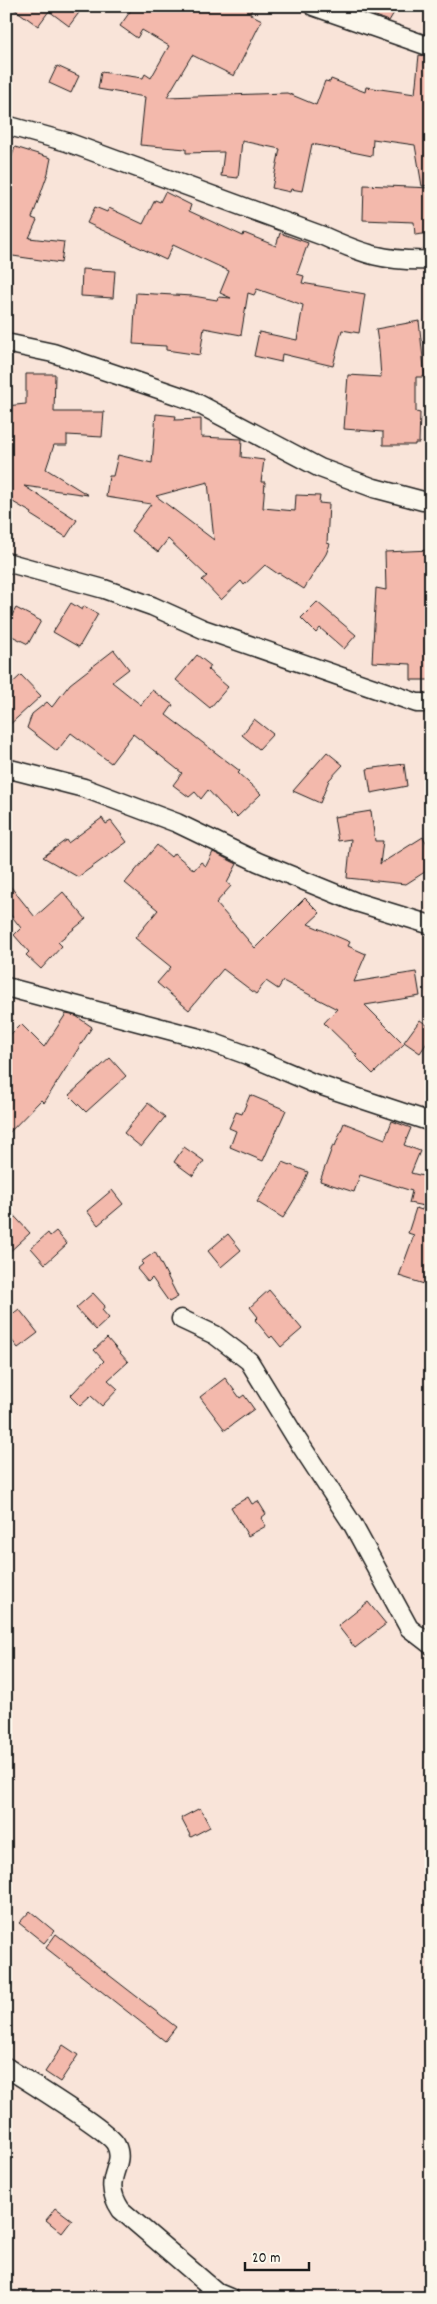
<svg xmlns="http://www.w3.org/2000/svg" width="437" height="2304" font-family="Dekko,sans-serif">
  <style>
    .building { fill: #f3b9ac; stroke: #1c1c1c; fill-rule: evenodd }
    .lines { fill: none; stroke-linecap: round; stroke-linejoin: round }
    .street-casing { stroke: #1c1c1c; stroke-width: 21 }
    .street { stroke: #fbf7ec; stroke-width: 18 }
  </style>
  <rect width="100%" height="100%" fill="#f9e4d9"/>
  <filter id="ink" filterUnits="userSpaceOnUse"><feTurbulence type="fractalNoise" baseFrequency=".02" numOctaves="2"/><feDisplacementMap in="SourceGraphic" scale="10" xChannelSelector="R" yChannelSelector="G"/><feConvolveMatrix kernelMatrix="1 2 1 2 8 2 1 2 1" color-interpolation-filters="sRGB"/></filter>
  <g filter="url(#ink)">
    <path class="building" d="M 10,6 L 84,6 L 69,26 L 49,11 L 38,26 Z
      M 134,6 L 253,6 L 250,14 L 262,20 L 234,76 L 192,55 L 167,97 L 287,93 L 316,105 L 325,81 L 330,82 L 331,79 L 365,92 L 366,87 L 415,94 L 419,55 L 431,57 L 431,185 L 422,186 L 415,145 L 373,139 L 372,156 L 312,144 L 302,191 L 291,189 L 290,192 L 272,188 L 280,149 L 242,141 L 238,178 L 221,176 L 224,152 L 186,153 L 186,149 L 140,145 L 145,97 L 98,89 L 101,72 L 143,78 L 145,74 L 151,78 L 169,46 L 142,30 L 137,38 L 120,26 Z
      M 350,6 L 398,6 L 389,21 Z
      M 57,66 L 79,76 L 71,93 L 49,83 Z
      M 15,147 L 51,158 L 48,173 L 32,218 L 37,220 L 29,238 L 64,242 L 61,263 L 6,255 L 6,174 Z
      M 364,185 L 431,188 L 431,233 L 415,235 L 414,222 L 363,220 Z
      M 165,192 L 191,205 L 189,211 L 243,236 L 244,233 L 276,246 L 280,233 L 308,243 L 297,274 L 304,276 L 302,283 L 365,294 L 359,333 L 342,330 L 333,366 L 282,354 L 281,362 L 254,356 L 259,332 L 297,340 L 303,305 L 257,289 L 254,295 L 248,293 L 241,335 L 204,328 L 200,355 L 166,350 L 166,346 L 133,344 L 136,293 L 193,296 L 217,300 L 218,297 L 231,298 L 220,293 L 229,271 L 173,245 L 166,260 L 87,223 L 95,207 L 107,212 L 109,208 L 143,224 L 155,200 L 160,202 Z
      M 82,269 L 115,271 L 113,298 L 81,296 Z
      M 419,321 L 425,377 L 416,377 L 416,412 L 420,413 L 419,443 L 415,443 L 415,445 L 383,445 L 383,432 L 344,429 L 348,375 L 381,377 L 379,349 L 376,329 Z
      M 26,374 L 55,374 L 54,412 L 104,412 L 102,437 L 67,435 L 67,445 L 54,445 L 46,469 L 88,495 L 24,486 L 77,520 L 66,537 L 31,515 L 32,513 L 6,498 L 6,406 L 26,404 Z
      M 156,414 L 176,416 L 175,420 L 201,419 L 201,437 L 242,439 L 241,457 L 264,460 L 261,482 L 265,482 L 263,508 L 295,511 L 296,495 L 320,496 L 319,503 L 329,504 L 327,543 L 330,544 L 326,554 L 304,589 L 279,573 L 278,574 L 265,565 L 244,585 L 241,581 L 221,600 L 202,580 L 207,576 L 168,539 L 158,552 L 131,531 L 151,504 L 106,497 L 109,476 L 113,476 L 118,455 L 152,463 ZM 208,482 L 214,540 L 156,496 Z
      M 431,550 L 431,680 L 411,680 L 411,664 L 372,662 L 376,588 L 386,590 L 385,552 Z
      M 317,602 L 356,635 L 344,649 L 320,628 L 316,633 L 301,618 Z
      M 71,603 L 82,610 L 84,606 L 98,614 L 79,647 L 53,632 Z
      M 16,608 L 41,621 L 28,644 L 6,633 L 6,626 Z
      M 114,650 L 129,669 L 112,682 L 141,705 L 152,690 L 173,705 L 166,715 L 240,771 L 238,773 L 261,794 L 237,817 L 233,813 L 231,815 L 208,790 L 201,799 L 195,792 L 189,797 L 173,785 L 182,773 L 133,734 L 111,763 L 71,733 L 57,751 L 27,728 L 32,714 L 47,702 L 52,707 L 70,684 Z
      M 197,655 L 211,666 L 208,670 L 228,687 L 210,708 L 176,680 Z
      M 21,675 L 41,696 L 6,728 L 6,689 Z
      M 254,719 L 273,734 L 259,749 L 242,735 Z
      M 327,752 L 343,765 L 329,780 L 320,803 L 293,791 Z
      M 404,764 L 407,786 L 371,793 L 367,769 Z
      M 371,811 L 375,841 L 383,841 L 380,864 L 423,837 L 431,850 L 431,868 L 406,884 L 347,878 L 351,839 L 338,841 L 334,817 Z
      M 102,818 L 106,824 L 111,821 L 127,842 L 78,877 L 43,857 L 66,840 L 68,843 Z
      M 157,845 L 171,857 L 174,853 L 194,870 L 201,862 L 206,866 L 213,852 L 237,864 L 227,883 L 231,886 L 216,903 L 255,948 L 305,898 L 320,913 L 308,924 L 350,942 L 348,946 L 366,954 L 354,982 L 416,972 L 420,996 L 365,1005 L 404,1044 L 373,1074 L 355,1056 L 357,1055 L 324,1023 L 337,1009 L 283,981 L 278,989 L 266,981 L 256,994 L 223,969 L 189,1010 L 157,983 L 171,967 L 135,938 L 158,910 L 125,883 Z
      M 6,881 L 35,917 L 63,892 L 86,919 L 58,942 L 62,946 L 41,969 L 26,955 L 29,952 L 14,935 L 21,928 L 6,909 Z
      M 66,1014 L 76,1016 L 92,1027 L 44,1103 L 41,1100 L 6,1136 L 6,1039 L 21,1024 L 44,1047 Z
      M 420,1020 L 431,1028 L 431,1037 L 420,1053 L 404,1042 Z
      M 110,1058 L 126,1076 L 86,1112 L 69,1095 Z
      M 250,1095 L 286,1110 L 263,1161 L 230,1147 L 236,1131 L 229,1128 L 236,1112 L 242,1114 Z
      M 148,1103 L 165,1117 L 141,1147 L 124,1133 Z
      M 392,1121 L 411,1128 L 404,1145 L 420,1151 L 411,1173 L 431,1178 L 428,1195 L 431,1194 L 431,1265 L 424,1284 L 399,1276 L 414,1235 L 408,1233 L 416,1208 L 422,1210 L 424,1206 L 409,1203 L 412,1191 L 360,1175 L 354,1192 L 320,1181 L 333,1145 L 335,1146 L 344,1123 L 385,1139 Z
      M 184,1147 L 204,1161 L 193,1176 L 174,1162 Z
      M 283,1162 L 308,1172 L 302,1187 L 283,1218 L 257,1202 Z
      M 112,1190 L 123,1204 L 98,1225 L 87,1211 Z
      M 6,1207 L 30,1233 L 6,1255 Z
      M 56,1231 L 67,1244 L 45,1264 L 31,1248 L 48,1233 L 50,1236 Z
      M 228,1234 L 241,1250 L 221,1267 L 208,1251 Z
      M 155,1252 L 178,1297 L 169,1302 L 152,1278 L 148,1282 L 137,1269 L 143,1264 L 141,1262 Z
      M 269,1290 L 302,1329 L 281,1347 L 272,1336 L 270,1338 L 255,1320 L 258,1317 L 250,1307 Z
      M 93,1293 L 105,1306 L 102,1310 L 109,1318 L 96,1330 L 76,1308 Z
      M 19,1309 L 38,1333 L 18,1348 L 6,1333 L 6,1319 Z
      M 107,1338 L 128,1362 L 108,1380 L 118,1389 L 102,1406 L 91,1396 L 80,1406 L 70,1396 L 104,1361 L 94,1350 Z
      M 225,1378 L 240,1398 L 244,1395 L 254,1409 L 225,1430 L 200,1397 Z
      M 248,1497 L 252,1504 L 258,1501 L 266,1514 L 261,1518 L 266,1526 L 248,1536 L 231,1507 Z
      M 368,1602 L 386,1624 L 355,1648 L 338,1626 Z
      M 200,1808 L 210,1827 L 191,1837 L 181,1818 Z
      M 30,1911 L 54,1931 L 44,1943 L 19,1923 Z
      M 56,1934 L 176,2027 L 165,2041 L 46,1948 Z
      M 63,2045 L 78,2055 L 60,2082 L 45,2072 Z
      M 56,2208 L 72,2220 L 62,2233 L 46,2220 Z"/>
    <g class="lines">
      <g class="street-casing">
        <path id="street" d="M 313,6 L 431,47
          M 6,125 L 67,142 L 323,236 C 363,254 386,262 431,260
          M 6,343 L 53,353 L 191,400 L 320,468 L 374,488 L 423,501 L 431,501
          M 6,562 L 104,589 L 152,606 L 203,629 L 417,703 L 431,703
          M 6,768 L 84,788 L 177,823 L 258,862 L 356,902 L 431,925
          M 6,987 L 203,1039 L 247,1055 L 313,1083 L 431,1122
          M 181,1319 L 215,1335 L 249,1361 L 296,1438 L 353,1525 L 409,1628 L 431,1645
          M 6,2067 C 25,2080 110,2131 116,2145 C 127,2167 99,2177 121,2210 L 218,2293 L 230,2298"/>
      </g>
      <use href="#street" class="street"/>
    </g>
  </g>
  <rect width="437" height="2304" fill="none" stroke="#fbf7ec" stroke-width="25"/>
  <rect x="12" y="12" width="412" height="2279" fill="none" stroke="#1c1c1c" stroke-width="2" filter="url(#ink)"/>
  <path d="M245 2262v8h64v-8" fill="none" stroke="#1c1c1c" stroke-width="2.5"/>
  <text x="252" y="2262" font-size="15" fill="#1c1c1c" stroke="#fbf7ec" stroke-width="4" paint-order="stroke">20 m</text>
</svg>
